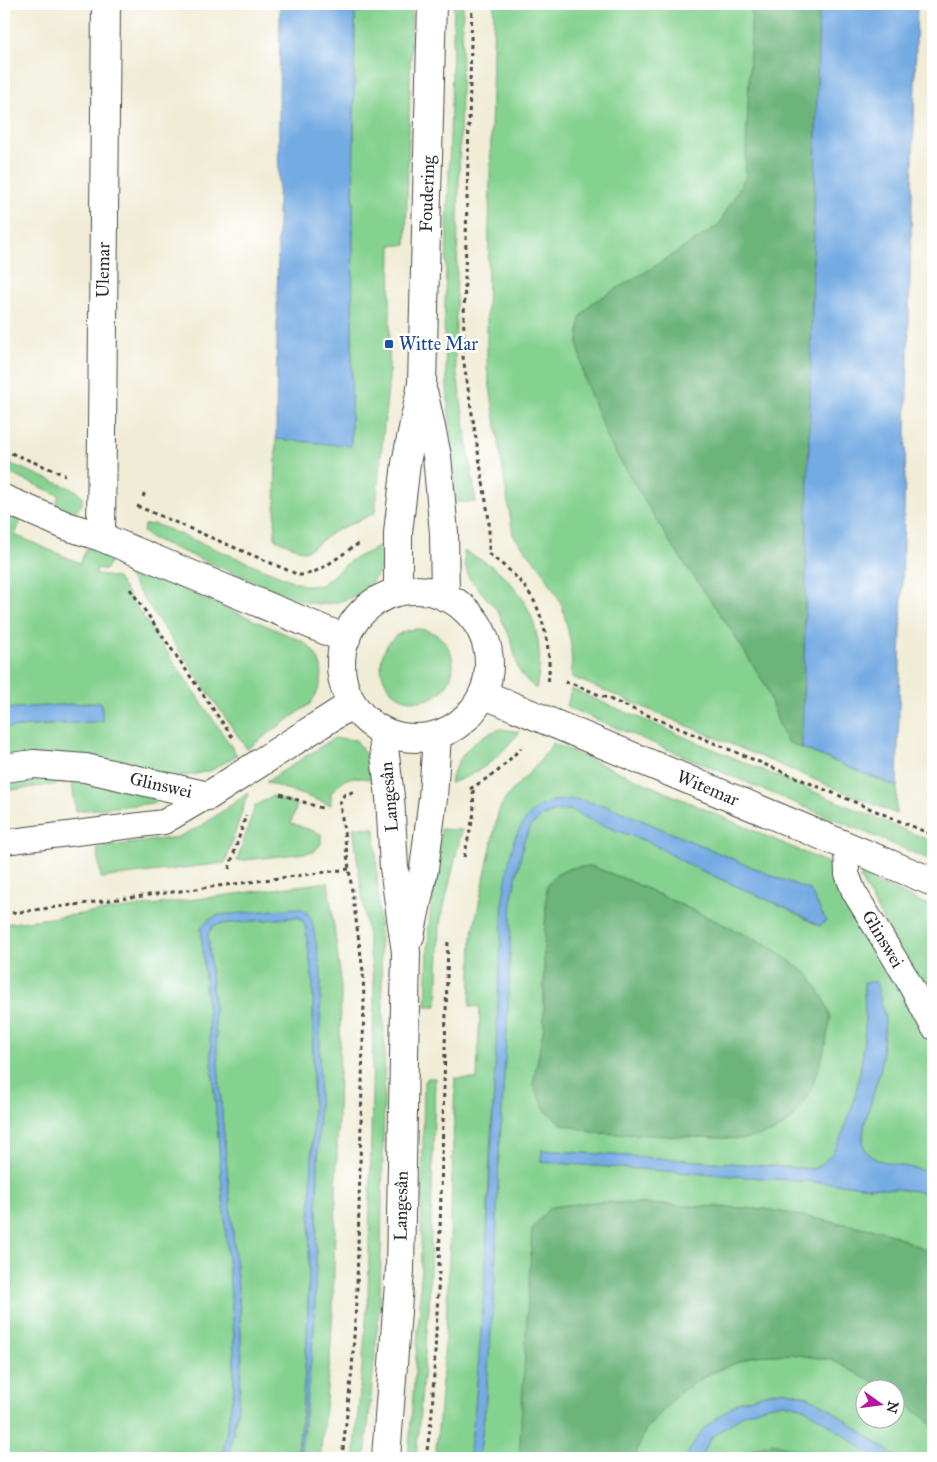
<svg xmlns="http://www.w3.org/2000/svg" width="937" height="1462" font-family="'IM FELL Great Primer',serif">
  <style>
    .green { fill: #85d290; stroke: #587e5e; fill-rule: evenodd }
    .forest { fill: #6cb47a; stroke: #4c7052 }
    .water { fill: #75abe3; stroke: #506b87 }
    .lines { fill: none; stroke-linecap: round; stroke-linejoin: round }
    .service-casing { stroke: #494844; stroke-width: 26 }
    .minor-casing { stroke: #494844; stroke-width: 30 }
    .tertiary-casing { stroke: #494844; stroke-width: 30 }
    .path { stroke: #494844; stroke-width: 3; stroke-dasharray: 4 4; stroke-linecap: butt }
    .service { stroke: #fff; stroke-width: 24 }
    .minor { stroke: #fff; stroke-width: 28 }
    .tertiary { stroke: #fff; stroke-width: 28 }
    .transit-dot { fill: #1a4fb4; stroke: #fff; stroke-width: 2 }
    .labels { text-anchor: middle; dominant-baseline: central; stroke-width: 5; stroke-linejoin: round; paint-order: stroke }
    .street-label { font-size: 18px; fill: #2b2b2b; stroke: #fff }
    .transit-label { font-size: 18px; fill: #164399; stroke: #fff; text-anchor: start }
  </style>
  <rect width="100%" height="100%" fill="#fff"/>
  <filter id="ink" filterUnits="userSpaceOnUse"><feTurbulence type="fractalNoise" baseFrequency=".02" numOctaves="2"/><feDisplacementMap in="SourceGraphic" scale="10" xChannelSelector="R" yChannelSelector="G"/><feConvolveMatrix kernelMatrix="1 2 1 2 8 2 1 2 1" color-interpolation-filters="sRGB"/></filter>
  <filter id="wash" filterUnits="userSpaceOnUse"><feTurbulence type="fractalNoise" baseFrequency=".0096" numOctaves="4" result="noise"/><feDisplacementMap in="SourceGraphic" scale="20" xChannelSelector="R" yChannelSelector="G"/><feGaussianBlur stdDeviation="1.12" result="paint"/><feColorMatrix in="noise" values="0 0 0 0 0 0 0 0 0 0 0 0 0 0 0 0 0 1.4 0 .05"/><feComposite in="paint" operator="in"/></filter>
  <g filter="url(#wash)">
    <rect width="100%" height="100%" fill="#f0ecd5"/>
    <path class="green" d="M 355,4 L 412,4 L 406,245 L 391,245 L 389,378 L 375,513 L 335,531 L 308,550 L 303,551 L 275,539 L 276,439 L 351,445 Z
      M 454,4 L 463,4 L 455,360 L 476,502 L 454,502 L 444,334 Z
      M 494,4 L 752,4 L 746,178 L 718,226 L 649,270 L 592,303 L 580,318 L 578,343 L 585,381 L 731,630 L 766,686 L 778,722 L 787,742 L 897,787 L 896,814 L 572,677 L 571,644 L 562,605 L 543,571 L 513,535 L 487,367 L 487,314 Z
      M 4,461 L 77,491 L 82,497 L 82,505 C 73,515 66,511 55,506 L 59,495 L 4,471 Z
      M 4,513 L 21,520 L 15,535 L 80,563 L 87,548 L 112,559 L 105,570 L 97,568 L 95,574 L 117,578 L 237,755 L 212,770 L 191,775 L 174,777 L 4,758 L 4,728 L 103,721 L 101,702 L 4,709 Z
      M 155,524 L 295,582 L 307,586 L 321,585 L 350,561 L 376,548 L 387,547 C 384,559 382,570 374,579 C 363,595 338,605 320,604 C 312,604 304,602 297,600 L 151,538 L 143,532 L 144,525 Z
      M 464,551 C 475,557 487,562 497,570 C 534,600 546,645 536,689 L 524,678 L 518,669 L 511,639 L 497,610 L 469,578 L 465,566 Z
      M 121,562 L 304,642 C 326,661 327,680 310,704 L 247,749 L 121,566 Z
      M381 665a36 36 0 1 1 72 0a36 36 0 1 1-72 0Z
      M 571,689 L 933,842 L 933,861 L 567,707 Z
      M 501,729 L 520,732 C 498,757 483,773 450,783 C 457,756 475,736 501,729 Z
      M 334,738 L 356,740 L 366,755 L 373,775 L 370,779 L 354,777 L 347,779 L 341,782 L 331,793 L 331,805 L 266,782 Z
      M 553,743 L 828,863 L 933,1049 L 933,1173 L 877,1160 L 865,1151 L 863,1140 L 864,1126 L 881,1067 L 885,1019 L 876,982 L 864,983 C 864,996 865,1009 865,1021 C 865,1058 852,1134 826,1161 C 822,1164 817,1167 813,1169 L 542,1150 L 541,1162 L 817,1182 L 916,1191 L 933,1195 L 933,1256 L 930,1252 L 887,1232 L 765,1209 L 595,1202 L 550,1207 L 519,1458 L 479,1458 L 485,1409 L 495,1281 L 499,1154 L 507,1029 L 512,897 L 524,841 L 531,826 L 542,816 L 557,811 L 572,810 L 594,822 L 651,843 L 691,866 L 786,908 L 819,926 L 826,921 L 810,890 L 780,879 L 608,806 L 574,799 L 554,801 L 537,808 L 514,838 L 498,1028 L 490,1152 L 485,1281 L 475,1408 L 469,1458 L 435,1458 C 449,1332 451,1205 455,1078 L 477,1079 L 480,1007 L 470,1006 L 472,937 L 498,813 C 505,795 518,785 531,771 C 540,762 546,753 553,743 ZM 591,866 L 630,881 L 770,946 L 746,1139 L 596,1133 L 562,1124 L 533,1085 L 544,1026 L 544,950 L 547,886 L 554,876 L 570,868 Z
      M 33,772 L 157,796 L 158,799 L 154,803 L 76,811 L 72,782 L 4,791 L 4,776 Z
      M 248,793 L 225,863 L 101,878 L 97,848 L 178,837 L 201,826 Z
      M 272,796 L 297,805 L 291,823 L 321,834 L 321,844 L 314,852 L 237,861 L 255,806 Z
      M 353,827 L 375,828 L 385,1049 L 380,1300 L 365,1458 L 354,1458 L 368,1298 L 374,984 Z
      M 441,829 L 462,830 L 440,923 L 437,1006 L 426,1006 L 429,923 Z
      M 862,876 L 933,907 L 933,1011 L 860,878 Z
      M 328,882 L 340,973 L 341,995 L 333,1309 L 330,1359 L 320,1458 L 300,1458 L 314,1332 L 317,1224 L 321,972 L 307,912 L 219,915 L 201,928 L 234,1333 L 234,1389 L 222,1458 L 4,1458 L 4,924 Z
      M 298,917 L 302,920 L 305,925 L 313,982 L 313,1113 L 307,1339 L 302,1415 L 297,1458 L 228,1458 L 238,1407 L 242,1362 L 240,1310 L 222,1114 L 208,934 L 213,926 L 220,924 Z
      M 427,1078 L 435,1078 L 429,1308 L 416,1458 L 408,1458 L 420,1307 L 424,1081 L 427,1081 Z
      M 791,1354 L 832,1360 L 886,1389 L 864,1390 L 864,1420 L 894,1420 L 895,1396 L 933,1425 L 933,1458 L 898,1458 L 827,1407 L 806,1396 L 784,1390 L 765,1394 L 738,1402 L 703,1429 L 685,1458 L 634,1458 L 646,1429 L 680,1392 L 709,1374 L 754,1356 Z
      M 784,1403 L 802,1407 L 820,1418 L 876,1458 L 810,1458 L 798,1450 L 756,1448 L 741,1458 L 699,1458 L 712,1437 L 744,1414 L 767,1406 Z"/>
    <path class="forest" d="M 752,4 L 819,4 L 802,748 L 787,742 L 778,722 L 766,686 L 731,630 L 673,547 L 610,444 L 585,381 L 578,343 L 580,318 L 592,303 L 649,270 L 718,226 L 745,178 Z
      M 591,866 L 630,881 L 769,946 L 808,974 L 824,999 L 831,1018 L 823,1055 L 809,1094 L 790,1121 L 774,1132 L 746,1139 L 596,1133 L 562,1124 L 546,1111 L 533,1085 L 544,1026 L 544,950 L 547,886 L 554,876 L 570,868 Z
      M 595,1202 L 765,1209 L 887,1232 L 930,1252 L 933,1256 L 933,1425 L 895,1396 L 894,1390 L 886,1389 L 832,1360 L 791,1354 L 754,1356 L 709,1374 L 680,1392 L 646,1429 L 634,1458 L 519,1458 L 532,1229 L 550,1207 Z
      M 772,1443 L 798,1450 L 810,1458 L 741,1458 L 756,1448 Z"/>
    <path class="water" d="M 280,4 L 355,4 L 351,446 L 276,439 Z
      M 819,4 L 917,4 L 897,787 L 802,748 Z
      M 101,702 L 103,721 L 4,728 L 4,709 Z
      M 574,799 L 608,806 L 780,879 L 810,890 L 826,921 L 820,926 L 786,908 L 691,866 L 651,843 L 594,822 L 572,810 L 557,811 L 542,816 L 531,826 L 524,841 L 512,897 L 507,1029 L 499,1154 L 495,1281 L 485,1409 L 479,1458 L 469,1458 L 475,1408 L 485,1281 L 503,897 C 510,861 511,811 555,801 C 561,800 568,800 574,799 Z
      M 297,908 L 303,909 L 312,919 L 321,972 L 317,1224 L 314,1332 L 300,1458 L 297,1458 L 302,1415 L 307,1339 L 313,1113 L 313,982 L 305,925 L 302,920 L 298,917 L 220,924 L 213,926 L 208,934 L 222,1114 L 240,1310 L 242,1362 L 238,1407 L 228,1458 L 222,1458 L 234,1389 L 234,1333 L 201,928 L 208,920 L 219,915 Z
      M 864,982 L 876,982 L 885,1019 L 881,1067 L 864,1126 L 863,1140 L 865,1151 L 877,1160 L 933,1173 L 933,1195 L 916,1191 L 817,1182 L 541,1162 L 542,1150 L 813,1169 C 817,1167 823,1164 826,1160 C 852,1134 865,1058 865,1021 C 865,1008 864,995 864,982 Z
      M 784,1390 L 806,1396 L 827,1407 L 898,1458 L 876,1458 L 820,1418 L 802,1407 L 784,1403 L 767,1406 L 744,1414 L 712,1437 L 699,1458 L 685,1458 L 703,1429 L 738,1402 L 765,1394 Z"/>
  </g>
  <g filter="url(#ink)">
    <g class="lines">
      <g class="service-casing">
        <path id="service" d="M 4,842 L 164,822 L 208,796
          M 846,847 L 847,874 L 854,892 L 906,977 L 933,1027"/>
      </g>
      <g class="minor-casing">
        <path id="minor" d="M 4,499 L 67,526 L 101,537 L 346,639
          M 101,537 L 106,4
          M 483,694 L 933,882
          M 4,768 L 34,764 L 85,768 L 208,796 L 352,704"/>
      </g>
      <g class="tertiary-casing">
        <path id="tertiary" d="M 424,395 L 437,456 L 444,533 L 445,597
          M341 664a74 74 0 1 1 148 0a74 74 0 1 1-148 0Z
          M 398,592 L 398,533 L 401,506 L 406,463 L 422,384 L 432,4
          M 382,731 L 390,797 L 394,868 L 406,952 L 400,1270 L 386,1458
          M 410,936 L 424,869 L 433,798 L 437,735"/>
      </g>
      <path class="path" d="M 472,4 L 463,357 L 489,520 L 489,554 C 506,567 522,580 533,599 C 545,620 552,658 548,683
        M 4,450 L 65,475
        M 143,497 L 145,492
        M 137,506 L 299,575 C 321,575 342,552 362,542
        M 130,589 L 233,738
        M 565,682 L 571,683 L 933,835
        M 470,789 L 497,772 L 521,748
        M 280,794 L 324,809
        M 464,857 L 474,813 L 473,788
        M 229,869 L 246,815
        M 4,914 L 349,869
        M 439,1266 L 448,940
        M 342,1458 L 352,1370 L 357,1287 L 364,1002 L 363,971 L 340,803 L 344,795 L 353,792
        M 426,1458 L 432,1413 L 439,1272"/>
      <use href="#service" class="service"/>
      <use href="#minor" class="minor"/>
      <use href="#tertiary" class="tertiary"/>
    </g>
  </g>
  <rect class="transit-dot" x="384" y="339" width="10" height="10" rx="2.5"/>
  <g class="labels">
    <g class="street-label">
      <text transform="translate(427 194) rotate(-88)">Foudering</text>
      <text transform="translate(103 270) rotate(-89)">Ulemar</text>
      <text transform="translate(161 785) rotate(13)">Glinswei</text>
      <text transform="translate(708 788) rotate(23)">Witemar</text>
      <text transform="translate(389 797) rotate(-95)">Langesân</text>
      <text transform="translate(883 939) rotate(59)">Glinswei</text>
      <text transform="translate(401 1206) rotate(-89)">Langesân</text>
    </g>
    <g class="transit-label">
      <text x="399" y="344">Witte Mar</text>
    </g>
  </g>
  <rect width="937" height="1462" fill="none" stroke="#fff" stroke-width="20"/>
  <g transform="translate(880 1404) rotate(104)"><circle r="24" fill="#ffffff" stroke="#aaaaaa"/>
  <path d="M0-4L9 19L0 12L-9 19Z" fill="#b5179e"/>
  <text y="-8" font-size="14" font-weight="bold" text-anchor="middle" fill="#2b2b2b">N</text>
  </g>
</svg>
